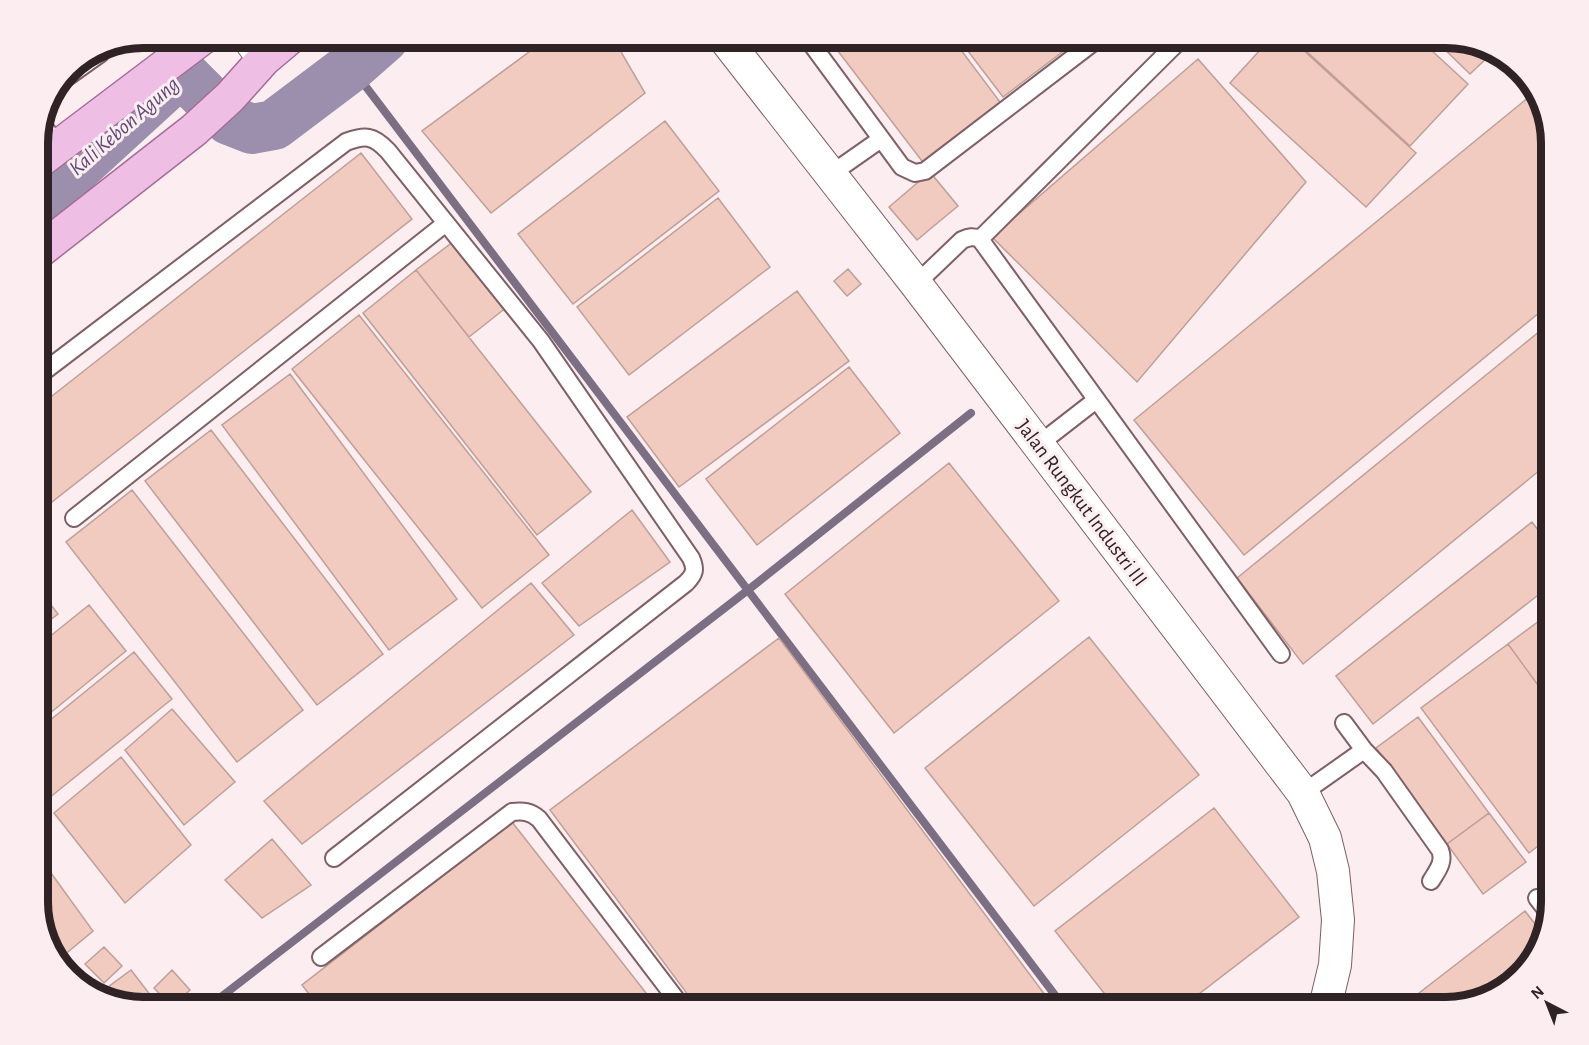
<svg xmlns="http://www.w3.org/2000/svg" width="1589" height="1045" font-family="'Alegreya Sans',sans-serif">
  <style>
    .lines { fill: none; stroke-linecap: round; stroke-linejoin: round }
    .stream { stroke: #7c6f84; stroke-width: 8 }
    .river { stroke: #9c8fad; stroke-width: 50 }
    .building { fill: #f1cac0; stroke: #bf9f98; stroke-width: 1.5 }
    .lane-casing { stroke: #7e6066; stroke-width: 20 }
    .street-casing { stroke: #7e6066; stroke-width: 34 }
    .primary-casing { stroke: #a46c96; stroke-width: 36 }
    .lane { stroke: #fff; stroke-width: 16 }
    .street { stroke: #fff; stroke-width: 32 }
    .primary { stroke: #eebee4; stroke-width: 33 }
    .labels { text-anchor: middle; dominant-baseline: central; stroke-width: 6; stroke-linejoin: round; paint-order: stroke }
    .street-label { font-size: 21px; fill: #302326; stroke: #fbedf0 }
    .water-label { font-size: 22px; font-style: italic; fill: #5f4b78; stroke: #fbedf0 }
    .rim { fill: none; stroke: #302326; stroke-width: 8 }
  </style>
  <rect width="100%" height="100%" fill="#fbedf0"/>
  <g class="lines">
    <path class="stream" d="M 351,67 L 1064,1007
      M 208,1007 L 748,590 L 971,413"/>
    <path class="river" d="M 38,203 L 181,72 L 229,120 L 252,129 L 274,125 L 351,67 L 384,38"/>
  </g>
  <path class="building" d="M 548,38 L 613,38 L 645,93 L 491,213 L 422,131 Z
    M 828,38 L 952,38 L 1003,106 L 925,165 Z
    M 958,38 L 1076,38 L 1078,40 L 1003,97 Z
    M 1271,38 L 1290,38 L 1416,153 L 1366,207 L 1230,83 Z
    M 1292,38 L 1418,38 L 1468,84 L 1410,146 Z
    M 1433,38 L 1446,38 L 1493,52 L 1470,74 Z
    M 1198,59 L 1306,182 L 1137,382 L 992,237 Z
    M 1535,92 L 1539,97 L 1551,143 L 1551,303 L 1244,555 L 1134,420 Z
    M 665,121 L 719,191 L 573,304 L 518,234 Z
    M 361,153 L 412,219 L 38,513 L 38,407 Z
    M 930,172 L 958,206 L 917,240 L 889,207 Z
    M 718,198 L 770,267 L 629,375 L 577,307 Z
    M 454,241 L 507,307 L 469,337 L 416,270 Z
    M 848,269 L 861,284 L 847,296 L 834,281 Z
    M 416,270 L 591,492 L 537,535 L 363,313 Z
    M 797,291 L 849,361 L 679,487 L 627,417 Z
    M 359,315 L 549,555 L 482,608 L 292,369 Z
    M 1551,322 L 1551,461 L 1303,664 L 1237,578 Z
    M 849,367 L 900,433 L 757,545 L 706,479 Z
    M 290,374 L 457,599 L 389,650 L 222,425 Z
    M 211,430 L 383,654 L 317,705 L 145,481 Z
    M 949,463 L 1059,601 L 894,733 L 785,594 Z
    M 132,490 L 303,710 L 237,762 L 66,542 Z
    M 632,510 L 670,562 L 579,626 L 542,583 Z
    M 1532,522 L 1551,547 L 1551,585 L 1373,724 L 1336,676 Z
    M 531,583 L 574,635 L 302,844 L 264,801 Z
    M 38,588 L 58,614 L 38,629 Z
    M 89,605 L 126,651 L 38,723 L 38,646 Z
    M 1551,612 L 1551,703 L 1508,644 Z
    M 1089,637 L 1199,775 L 1034,906 L 925,768 Z
    M 779,638 L 1054,1007 L 697,1007 L 550,810 Z
    M 1508,644 L 1551,703 L 1551,836 L 1529,853 L 1421,708 Z
    M 134,652 L 172,699 L 49,798 L 38,784 L 38,730 Z
    M 172,709 L 235,782 L 184,825 L 125,750 Z
    M 1418,717 L 1489,813 L 1447,844 L 1376,748 Z
    M 121,757 L 191,845 L 125,903 L 54,813 Z
    M 1214,808 L 1299,917 L 1182,1007 L 1115,1007 L 1055,931 Z
    M 1489,813 L 1526,862 L 1483,894 L 1447,844 Z
    M 512,822 L 657,1007 L 319,1007 L 302,985 Z
    M 272,839 L 311,885 L 262,918 L 225,880 Z
    M 38,855 L 93,931 L 57,961 L 51,954 L 38,909 Z
    M 1525,911 L 1542,933 L 1534,960 L 1498,994 L 1446,1007 L 1401,1007 Z
    M 104,947 L 122,966 L 104,983 L 85,964 Z
    M 131,970 L 155,1001 L 146,1007 L 110,998 L 104,990 Z
    M 172,970 L 190,990 L 172,1007 L 154,988 Z"/>
  <g class="lines">
    <g class="lane-casing">
      <path id="lane" d="M 807,38 L 902,167 L 915,173 L 925,171 L 1099,38
        M 63,80 L 101,53
        M 43,126 L 59,146
        M 831,174 L 881,139
        M 980,239 L 1182,38
        M 916,284 L 962,240 C 969,237 973,236 980,239 L 1281,654
        M 38,376 L 346,142 C 365,135 373,135 388,151 L 541,341 L 691,558 C 696,569 695,574 686,583 L 334,858
        M 1038,445 L 1096,400
        M 74,518 L 446,223
        M 1344,723 L 1364,750
        M 1303,793 L 1364,750 L 1384,771 L 1440,850 C 1445,862 1437,871 1431,881
        M 1537,898 L 1548,912
        M 321,957 L 512,812 C 523,811 530,811 539,819 L 682,1007"/>
    </g>
    <g class="street-casing">
      <path id="street" d="M 248,38 L 264,59
        M 724,38 L 916,284 L 1303,793 L 1325,838 L 1333,871 L 1338,920 L 1335,965 L 1325,1007"/>
    </g>
    <g class="primary-casing">
      <path id="primary" d="M 38,162 L 202,38
        M 38,252 L 194,130 L 230,97 L 264,59 L 289,38"/>
    </g>
    <use href="#lane" class="lane"/>
    <use href="#street" class="street"/>
    <use href="#primary" class="primary"/>
  </g>
  <g class="labels">
    <g class="street-label">
      <text transform="translate(1082 503) rotate(53)">Jalan Rungkut Industri III</text>
    </g>
    <g class="water-label">
      <text transform="translate(124 126) rotate(-41)">Kali Kebon Agung</text>
    </g>
  </g>
  <path d="M0 0H1589V1045H0ZM143 48H1446A95 95 0 0 1 1541 143V902A95 95 0 0 1 1446 997H143A95 95 0 0 1 48 902V143A95 95 0 0 1 143 48Z" fill="#fbedf0" fill-rule="evenodd"/>
  <path class="rim" d="M143 48H1446A95 95 0 0 1 1541 143V902A95 95 0 0 1 1446 997H143A95 95 0 0 1 48 902V143A95 95 0 0 1 143 48Z"/>
  <g transform="translate(1547 1003) rotate(318)" stroke="#fbedf0" stroke-width="4.5" paint-order="stroke">
  <path d="M0-4.5L10 22L0 15L-10 22Z" fill="#302326"/>
  <text y="-9" font-size="16" font-weight="bold" text-anchor="middle" fill="#302326">N</text>
  </g>
</svg>
